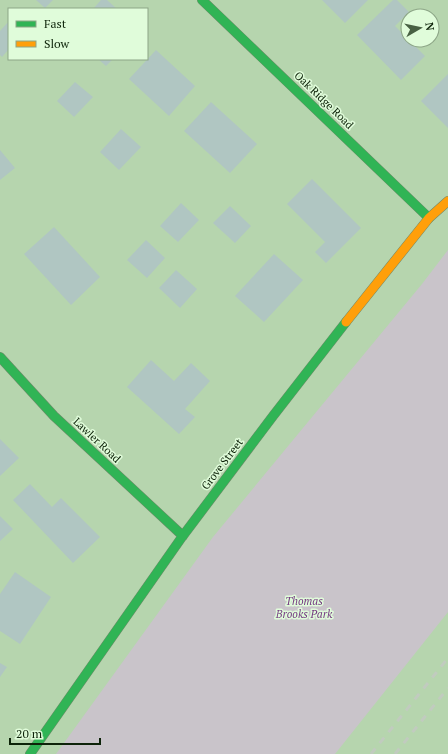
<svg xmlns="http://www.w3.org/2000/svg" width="448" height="754" font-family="'PT Serif',serif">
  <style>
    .green { fill: #c9c4ca }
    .building { fill: #b0c6c2 }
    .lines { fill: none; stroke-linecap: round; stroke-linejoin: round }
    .fast-casing { stroke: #718a6b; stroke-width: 10 }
    .slow-casing { stroke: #718a6b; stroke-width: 10 }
    .fast { stroke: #30b455; stroke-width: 9 }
    .slow { stroke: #ff9f0a; stroke-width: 9 }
    .rail { stroke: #c1cbbf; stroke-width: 3; stroke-dasharray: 7 7; stroke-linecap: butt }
    .labels { text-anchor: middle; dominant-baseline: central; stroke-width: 3; stroke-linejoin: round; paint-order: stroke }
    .street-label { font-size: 11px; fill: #0d2309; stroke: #e0fcda }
    .park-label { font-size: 11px; font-style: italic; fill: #743881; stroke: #e0fcda }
  </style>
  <rect width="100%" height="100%" fill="#b6d5ae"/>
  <path class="green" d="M 448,250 L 448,612 L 335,754 L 56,754 L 213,537 L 422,284 Z"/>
  <path class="building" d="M 36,0 L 53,0 L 45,8 Z
    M 101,0 L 107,0 L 117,9 L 93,9 Z
    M 322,0 L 368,0 L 345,23 Z
    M 393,0 L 397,0 L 409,12 L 395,26 L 425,56 L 401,80 L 357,35 Z
    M 9,21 L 9,49 L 2,57 L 0,55 L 0,31 Z
    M 156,50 L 195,86 L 169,116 L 129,79 Z
    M 98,59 L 113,59 L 106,66 Z
    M 448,74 L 448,128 L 421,101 Z
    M 75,82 L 93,97 L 74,117 L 57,101 Z
    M 211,102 L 257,144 L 230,173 L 184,131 Z
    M 121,129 L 141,147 L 119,170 L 100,152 Z
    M 0,150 L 15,168 L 0,180 Z
    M 312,179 L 361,228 L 326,263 L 315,252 L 325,242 L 287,204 Z
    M 181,203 L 199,220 L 178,242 L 160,226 Z
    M 230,206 L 251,226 L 235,243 L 213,223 Z
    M 54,227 L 100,277 L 71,305 L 24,254 Z
    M 146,240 L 165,258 L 147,278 L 127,260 Z
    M 274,254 L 303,280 L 264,322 L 235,296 Z
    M 176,270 L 197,289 L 180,308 L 159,288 Z
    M 151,360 L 174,381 L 191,363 L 210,381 L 185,409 L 195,417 L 179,434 L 127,387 Z
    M 0,439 L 19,458 L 0,476 Z
    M 30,484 L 52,507 L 61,498 L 100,537 L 73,563 L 13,500 Z
    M 0,516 L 13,529 L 0,541 Z
    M 15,572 L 51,597 L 20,644 L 0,631 L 0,594 Z
    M 0,663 L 7,667 L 0,677 Z"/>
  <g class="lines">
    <g class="fast-casing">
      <path id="fast" d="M 202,0 L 429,218
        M 0,357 L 54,416 L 183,536
        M 30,754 L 182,537 L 273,416 L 346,322"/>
    </g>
    <g class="slow-casing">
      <path id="slow" d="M 346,322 L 429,218 L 448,201"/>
    </g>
    <use href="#fast" class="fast"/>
    <use href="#slow" class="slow"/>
    <path class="rail" d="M 371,754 L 448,658
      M 395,754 L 448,688"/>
  </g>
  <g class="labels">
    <g class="street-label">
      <text transform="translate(324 100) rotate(44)">Oak Ridge Road</text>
      <text transform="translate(97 440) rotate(43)">Lawler Road</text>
      <text transform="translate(222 464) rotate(-53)">Grove Street</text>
    </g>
    <g class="park-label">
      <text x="304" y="601">Thomas<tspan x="304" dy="13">Brooks Park</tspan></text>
    </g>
  </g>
  <rect x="8" y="8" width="140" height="52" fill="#e0fcda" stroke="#8ca586"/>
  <rect x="16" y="21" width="20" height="6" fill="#30b455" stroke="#8ca586"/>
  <text x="44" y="28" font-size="12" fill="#0d2309">Fast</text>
  <rect x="16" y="41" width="20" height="6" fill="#ff9f0a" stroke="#8ca586"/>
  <text x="44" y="48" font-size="12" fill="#0d2309">Slow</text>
  <g transform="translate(420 28) rotate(81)"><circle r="19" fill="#e0fcda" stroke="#8ca586"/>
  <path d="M0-3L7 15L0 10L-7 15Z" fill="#486143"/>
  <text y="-6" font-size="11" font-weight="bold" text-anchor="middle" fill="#0d2309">N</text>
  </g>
  <path d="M10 738v6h90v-6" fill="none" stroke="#0d2309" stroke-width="2"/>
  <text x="16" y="738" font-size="12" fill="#0d2309" stroke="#e0fcda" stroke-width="3" paint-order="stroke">20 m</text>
</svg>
